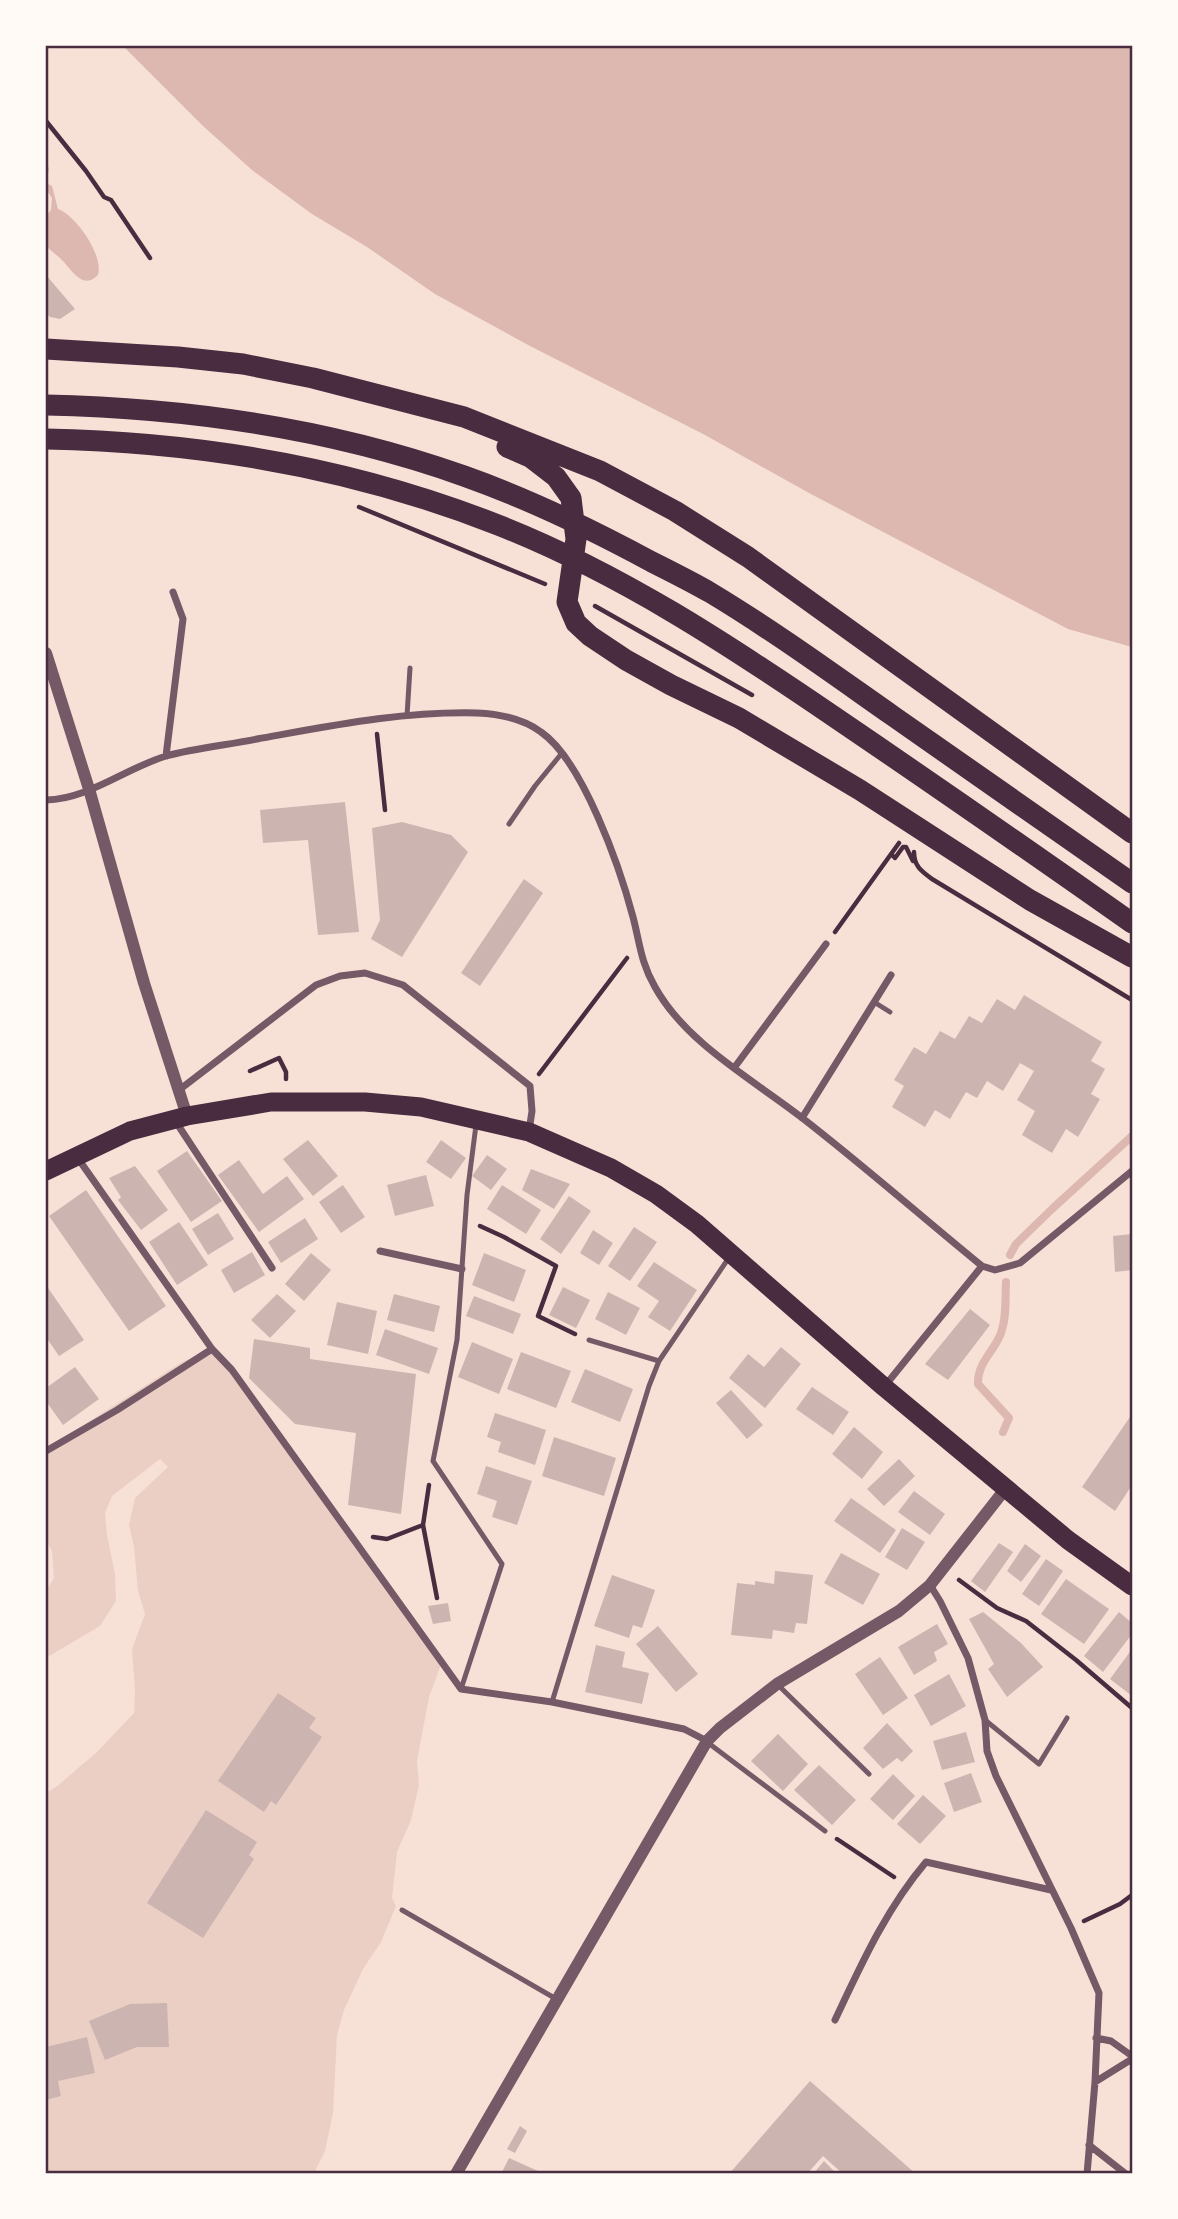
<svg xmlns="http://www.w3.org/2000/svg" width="1178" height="2219" font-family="'Open Sans',sans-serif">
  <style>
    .green { fill: #ebcfc5 }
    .water { fill: #dcb8b0 }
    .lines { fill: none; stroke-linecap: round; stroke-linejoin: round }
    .stream { stroke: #dcb8b0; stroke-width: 8 }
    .building { fill: #ccb4b1 }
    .path { stroke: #4a2c40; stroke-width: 4.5 }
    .service { stroke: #755966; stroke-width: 5 }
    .minor { stroke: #755966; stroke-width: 7 }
    .tertiary { stroke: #755966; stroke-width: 12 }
    .trunk { stroke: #4a2c40; stroke-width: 19 }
    .motorway { stroke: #4a2c40; stroke-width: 21 }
    .neatline { fill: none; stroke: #4a2c40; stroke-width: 2.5 }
  </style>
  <rect width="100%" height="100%" fill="#f7e1d7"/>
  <path class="green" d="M 212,1349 L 233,1370 L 442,1662 L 429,1697 L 417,1761 L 419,1785 L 411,1820 L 397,1852 L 392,1898 L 396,1906 L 381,1942 L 363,1969 L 344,2010 L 337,2035 L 333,2113 L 325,2151 L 314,2173 L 46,2173 L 46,1793 L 56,1787 L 97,1752 L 134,1713 L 135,1692 L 132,1649 L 145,1614 L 138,1591 L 134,1547 L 129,1525 L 135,1498 L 168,1467 L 160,1459 L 112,1496 L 105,1513 L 107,1535 L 115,1574 L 116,1601 L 100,1626 L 46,1658 L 46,1591 L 54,1578 L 52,1551 L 46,1540 L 46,1449 L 182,1362 Z"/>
  <path class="water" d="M 123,46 L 1132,46 L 1132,647 L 1068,629 L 809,493 L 705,435 L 530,346 L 435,294 L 367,247 L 312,214 L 252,170 L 203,126 Z
    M 46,161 L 49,169 L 46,183 L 52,186 L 58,209 C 76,215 104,256 98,275 C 83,290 73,272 63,261 C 57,255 51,251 46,246 L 46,216 L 51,210 L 52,198 L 46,189 Z"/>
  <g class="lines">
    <path class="stream" d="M 1010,1255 L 1016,1244 L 1052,1209 L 1132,1136
      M 1003,1432 L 1009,1418 L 978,1384 C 977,1363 994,1352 1001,1333 C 1007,1317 1005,1299 1006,1282"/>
  </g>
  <path class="building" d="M 46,275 L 75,309 L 60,319 L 50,317 L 46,313 Z
    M 345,802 L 359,932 L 318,935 L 308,840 L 263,843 L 260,810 Z
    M 402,822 L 451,835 L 468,852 L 402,957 L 371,939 L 380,920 L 372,828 Z
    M 524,879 L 543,893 L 480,986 L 461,973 Z
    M 1024,995 L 1102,1042 L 1091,1061 L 1105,1069 L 1091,1094 L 1100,1099 L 1078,1137 L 1066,1129 L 1052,1153 L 1022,1135 L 1035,1111 L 1017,1100 L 1034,1071 L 1020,1063 L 1003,1091 L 987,1081 L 977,1098 L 966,1092 L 950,1119 L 935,1110 L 925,1127 L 892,1107 L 904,1086 L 894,1080 L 914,1047 L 926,1054 L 940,1031 L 955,1039 L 969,1016 L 982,1023 L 997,999 L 1015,1010 Z
    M 308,1140 L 338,1176 L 313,1196 L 283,1159 Z
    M 441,1140 L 466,1158 L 451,1179 L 426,1162 Z
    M 187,1151 L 222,1201 L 191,1222 L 157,1171 Z
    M 487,1155 L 507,1169 L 491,1190 L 472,1176 Z
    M 239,1160 L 263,1194 L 287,1176 L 304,1199 L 259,1232 L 218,1175 Z
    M 135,1166 L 168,1210 L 141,1230 L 118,1200 L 121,1197 L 109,1178 Z
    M 531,1169 L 570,1184 L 554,1209 L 522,1190 Z
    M 426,1175 L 434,1206 L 395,1216 L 387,1185 Z
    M 343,1185 L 365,1217 L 341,1233 L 319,1202 Z
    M 502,1185 L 541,1210 L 526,1234 L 487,1209 Z
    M 86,1190 L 166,1306 L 129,1331 L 49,1216 Z
    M 569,1196 L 591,1211 L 561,1254 L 540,1239 Z
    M 218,1213 L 234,1239 L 208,1255 L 192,1229 Z
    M 305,1218 L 318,1239 L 281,1263 L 268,1242 Z
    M 179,1222 L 208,1265 L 177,1285 L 149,1242 Z
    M 634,1227 L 657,1242 L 630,1281 L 608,1266 Z
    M 593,1230 L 613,1243 L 599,1265 L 580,1253 Z
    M 1132,1234 L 1132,1270 L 1115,1272 L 1113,1236 Z
    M 252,1252 L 265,1275 L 234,1293 L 221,1270 Z
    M 311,1253 L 331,1270 L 304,1301 L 285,1284 Z
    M 484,1253 L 526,1270 L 514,1302 L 472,1285 Z
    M 654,1262 L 697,1290 L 670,1331 L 648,1317 L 659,1301 L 637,1286 Z
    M 46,1285 L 84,1340 L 59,1356 L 46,1337 Z
    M 563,1287 L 590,1300 L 576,1328 L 549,1315 Z
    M 608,1292 L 640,1308 L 626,1335 L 595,1319 Z
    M 277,1294 L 296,1311 L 270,1338 L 251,1320 Z
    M 394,1294 L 440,1306 L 434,1332 L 387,1320 Z
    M 474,1296 L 521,1314 L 513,1334 L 466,1316 Z
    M 337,1302 L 377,1311 L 368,1354 L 327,1345 Z
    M 970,1309 L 990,1325 L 948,1380 L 925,1364 Z
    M 385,1329 L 438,1348 L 429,1374 L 376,1355 Z
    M 254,1339 L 310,1348 L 310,1359 L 416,1374 L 401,1514 L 348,1505 L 356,1433 L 295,1424 L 249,1378 Z
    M 472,1342 L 513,1359 L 499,1394 L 458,1377 Z
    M 781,1347 L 801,1364 L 765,1408 L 729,1378 L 748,1354 L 764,1367 Z
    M 521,1352 L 571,1371 L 556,1408 L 507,1389 Z
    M 75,1367 L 99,1399 L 63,1425 L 46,1401 L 46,1388 Z
    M 585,1369 L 633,1389 L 620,1422 L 571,1402 Z
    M 812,1387 L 849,1412 L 833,1435 L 796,1409 Z
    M 731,1390 L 763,1425 L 747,1439 L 716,1403 Z
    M 495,1413 L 546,1430 L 535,1465 L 498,1452 L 501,1442 L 487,1437 Z
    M 1132,1414 L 1132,1485 L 1115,1511 L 1082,1487 Z
    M 854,1427 L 883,1452 L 862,1479 L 832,1454 Z
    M 554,1437 L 616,1458 L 604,1496 L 542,1476 Z
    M 899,1459 L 915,1476 L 884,1506 L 867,1489 Z
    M 486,1466 L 532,1481 L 517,1525 L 492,1517 L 497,1501 L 477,1494 Z
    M 914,1491 L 945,1514 L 930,1535 L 898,1512 Z
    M 851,1498 L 896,1530 L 880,1553 L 834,1521 Z
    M 902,1528 L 925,1542 L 907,1570 L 885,1557 Z
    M 999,1543 L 1013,1552 L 985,1592 L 971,1581 Z
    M 1025,1544 L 1041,1556 L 1021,1582 L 1007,1571 Z
    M 841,1553 L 880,1574 L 863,1605 L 824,1583 Z
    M 1046,1559 L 1063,1571 L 1039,1606 L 1022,1594 Z
    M 775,1571 L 813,1575 L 807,1624 L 796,1623 L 794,1633 L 773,1630 L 772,1639 L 731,1635 L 737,1583 L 755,1585 L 755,1581 L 774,1584 Z
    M 612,1575 L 655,1590 L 642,1628 L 633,1625 L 629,1638 L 594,1626 Z
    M 1066,1579 L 1109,1609 L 1084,1644 L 1041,1614 Z
    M 448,1603 L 451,1621 L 433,1624 L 428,1606 Z
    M 983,1612 L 1021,1643 L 1043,1667 L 1007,1697 L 988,1669 L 994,1664 L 969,1619 Z
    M 1119,1612 L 1132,1623 L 1132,1634 L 1103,1672 L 1084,1656 Z
    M 937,1624 L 948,1644 L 934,1652 L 937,1661 L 914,1675 L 898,1647 Z
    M 658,1626 L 698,1674 L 676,1692 L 636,1644 Z
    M 596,1645 L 625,1652 L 622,1667 L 649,1673 L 642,1704 L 585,1692 Z
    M 1132,1649 L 1132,1696 L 1110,1679 Z
    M 880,1657 L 908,1698 L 883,1715 L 855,1674 Z
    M 949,1674 L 966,1706 L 931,1726 L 914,1695 Z
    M 278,1693 L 316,1718 L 309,1728 L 322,1737 L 276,1805 L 271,1801 L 264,1812 L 218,1781 Z
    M 887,1723 L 913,1751 L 902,1762 L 897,1758 L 883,1769 L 863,1748 Z
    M 966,1732 L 975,1762 L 942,1770 L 933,1741 Z
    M 778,1734 L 808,1764 L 783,1791 L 751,1761 Z
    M 819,1765 L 856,1800 L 832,1825 L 794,1790 Z
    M 971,1773 L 982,1802 L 954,1812 L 944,1783 Z
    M 893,1774 L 915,1796 L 893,1820 L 870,1799 Z
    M 923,1795 L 946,1816 L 920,1844 L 897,1824 Z
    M 206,1810 L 257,1842 L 249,1855 L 254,1859 L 203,1938 L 147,1903 Z
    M 167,2003 L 169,2047 L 137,2047 L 105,2060 L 89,2021 L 130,2004 Z
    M 87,2037 L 95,2073 L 58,2081 L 61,2096 L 46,2100 L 46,2047 Z
    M 810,2081 L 916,2174 L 843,2174 L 823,2156 L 807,2174 L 729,2174 Z
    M 520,2126 L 527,2131 L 515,2153 L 507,2149 Z
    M 509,2158 L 538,2171 L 537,2174 L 501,2174 Z
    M 824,2161 L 837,2174 L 813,2174 Z"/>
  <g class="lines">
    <path class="path" d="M 46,121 L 86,171 L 104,197 L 111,200 L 150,258
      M 359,507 L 545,584
      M 595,606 L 752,695
      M 377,734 L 385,810
      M 914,852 C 914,866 921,871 932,879 L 1132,1000
      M 891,854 L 895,858 L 903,847 L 906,847 L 913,861
      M 835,932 L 899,843
      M 250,1071 L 279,1058 L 286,1072 L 286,1079
      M 539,1074 L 627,958
      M 480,1226 L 504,1237 L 556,1266 L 538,1316 L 575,1334
      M 429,1485 L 423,1525 L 437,1598
      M 373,1537 L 387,1539 L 423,1525
      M 959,1580 L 997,1608 L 1026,1621 L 1076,1660 L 1132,1708
      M 837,1839 L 894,1877
      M 1084,1921 L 1120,1904 L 1132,1895"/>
    <path class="service" d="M 407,716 L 410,668
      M 509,824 L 535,786 L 562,753
      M 874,1002 L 890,1012
      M 589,1340 L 659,1361
      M 777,1684 L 869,1774
      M 461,1689 L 502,1564 L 433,1461 L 457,1340 L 467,1195 L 476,1125
      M 552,1702 L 649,1386 L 659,1361 L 730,1256
      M 985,1720 L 1039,1764 L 1067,1718
      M 707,1742 L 825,1831
      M 402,1910 L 558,2000"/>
    <path class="minor" d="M 166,756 L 183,619 L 173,592
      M 46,800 C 89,799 126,768 166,756 C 195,748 227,745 257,739 C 330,726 403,711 477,713 C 500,714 522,718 541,732 C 583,761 620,868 633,917 C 640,944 641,963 655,987 C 686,1043 752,1079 801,1117 C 863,1165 922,1217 982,1266 L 884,1387
      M 734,1068 L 826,944
      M 179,1090 L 316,985 L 340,976 L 365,973 L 403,985 L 530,1086 L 532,1111 L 529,1131
      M 802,1118 L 891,975
      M 176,1122 L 272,1268
      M 77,1157 L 212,1349 L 232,1370 L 461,1689 L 552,1702 L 684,1729 L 707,1741
      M 380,1251 L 462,1269
      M 982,1266 L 995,1270 L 1020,1263 L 1132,1171
      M 46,1451 L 117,1410 L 212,1349
      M 930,1585 L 940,1601 L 968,1658 L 985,1720 L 987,1751 L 996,1776 L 1071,1928 L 1099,1993 L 1095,2082 L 1087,2174
      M 835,2020 C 861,1965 886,1909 926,1862 L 1051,1890
      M 1096,2038 L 1111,2041 L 1132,2056
      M 1095,2082 L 1132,2059
      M 1089,2145 L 1126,2174"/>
    <path class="tertiary" d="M 46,653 L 89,789 L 144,983 L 187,1116
      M 456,2174 L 707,1741 L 720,1728 L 777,1684 L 899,1611 L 930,1585 L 1006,1488"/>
    <path class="trunk" d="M 46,1171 L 130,1131 L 187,1116 L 271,1102 L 365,1102 L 421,1107 L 529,1132 L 611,1168 L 656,1194 L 697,1224 L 884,1387 L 1068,1540 L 1132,1586"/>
    <path class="motorway" d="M 46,349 L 178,357 L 243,364 L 313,378 L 464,417 L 600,471 L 675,511 L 748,557 L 1132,833
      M 46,405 C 188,408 329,428 464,476 C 529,499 591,529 652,562 C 672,572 692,582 711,593 C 774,631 833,674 893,716 C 973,772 1053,827 1132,883
      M 46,439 C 200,442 354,468 498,525 C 620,573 729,645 836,718 C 936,786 1034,854 1132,923
      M 507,447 L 530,457 L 556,477 L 571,498 L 576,539 L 567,602 L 576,623 L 590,636 L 626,660 L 671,685 L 739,718 L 860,790 L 1030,900 L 1132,957"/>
  </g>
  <rect width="1178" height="2219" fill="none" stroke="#fffaf5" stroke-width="94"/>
  <rect x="47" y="47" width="1084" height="2125" class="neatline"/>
</svg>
